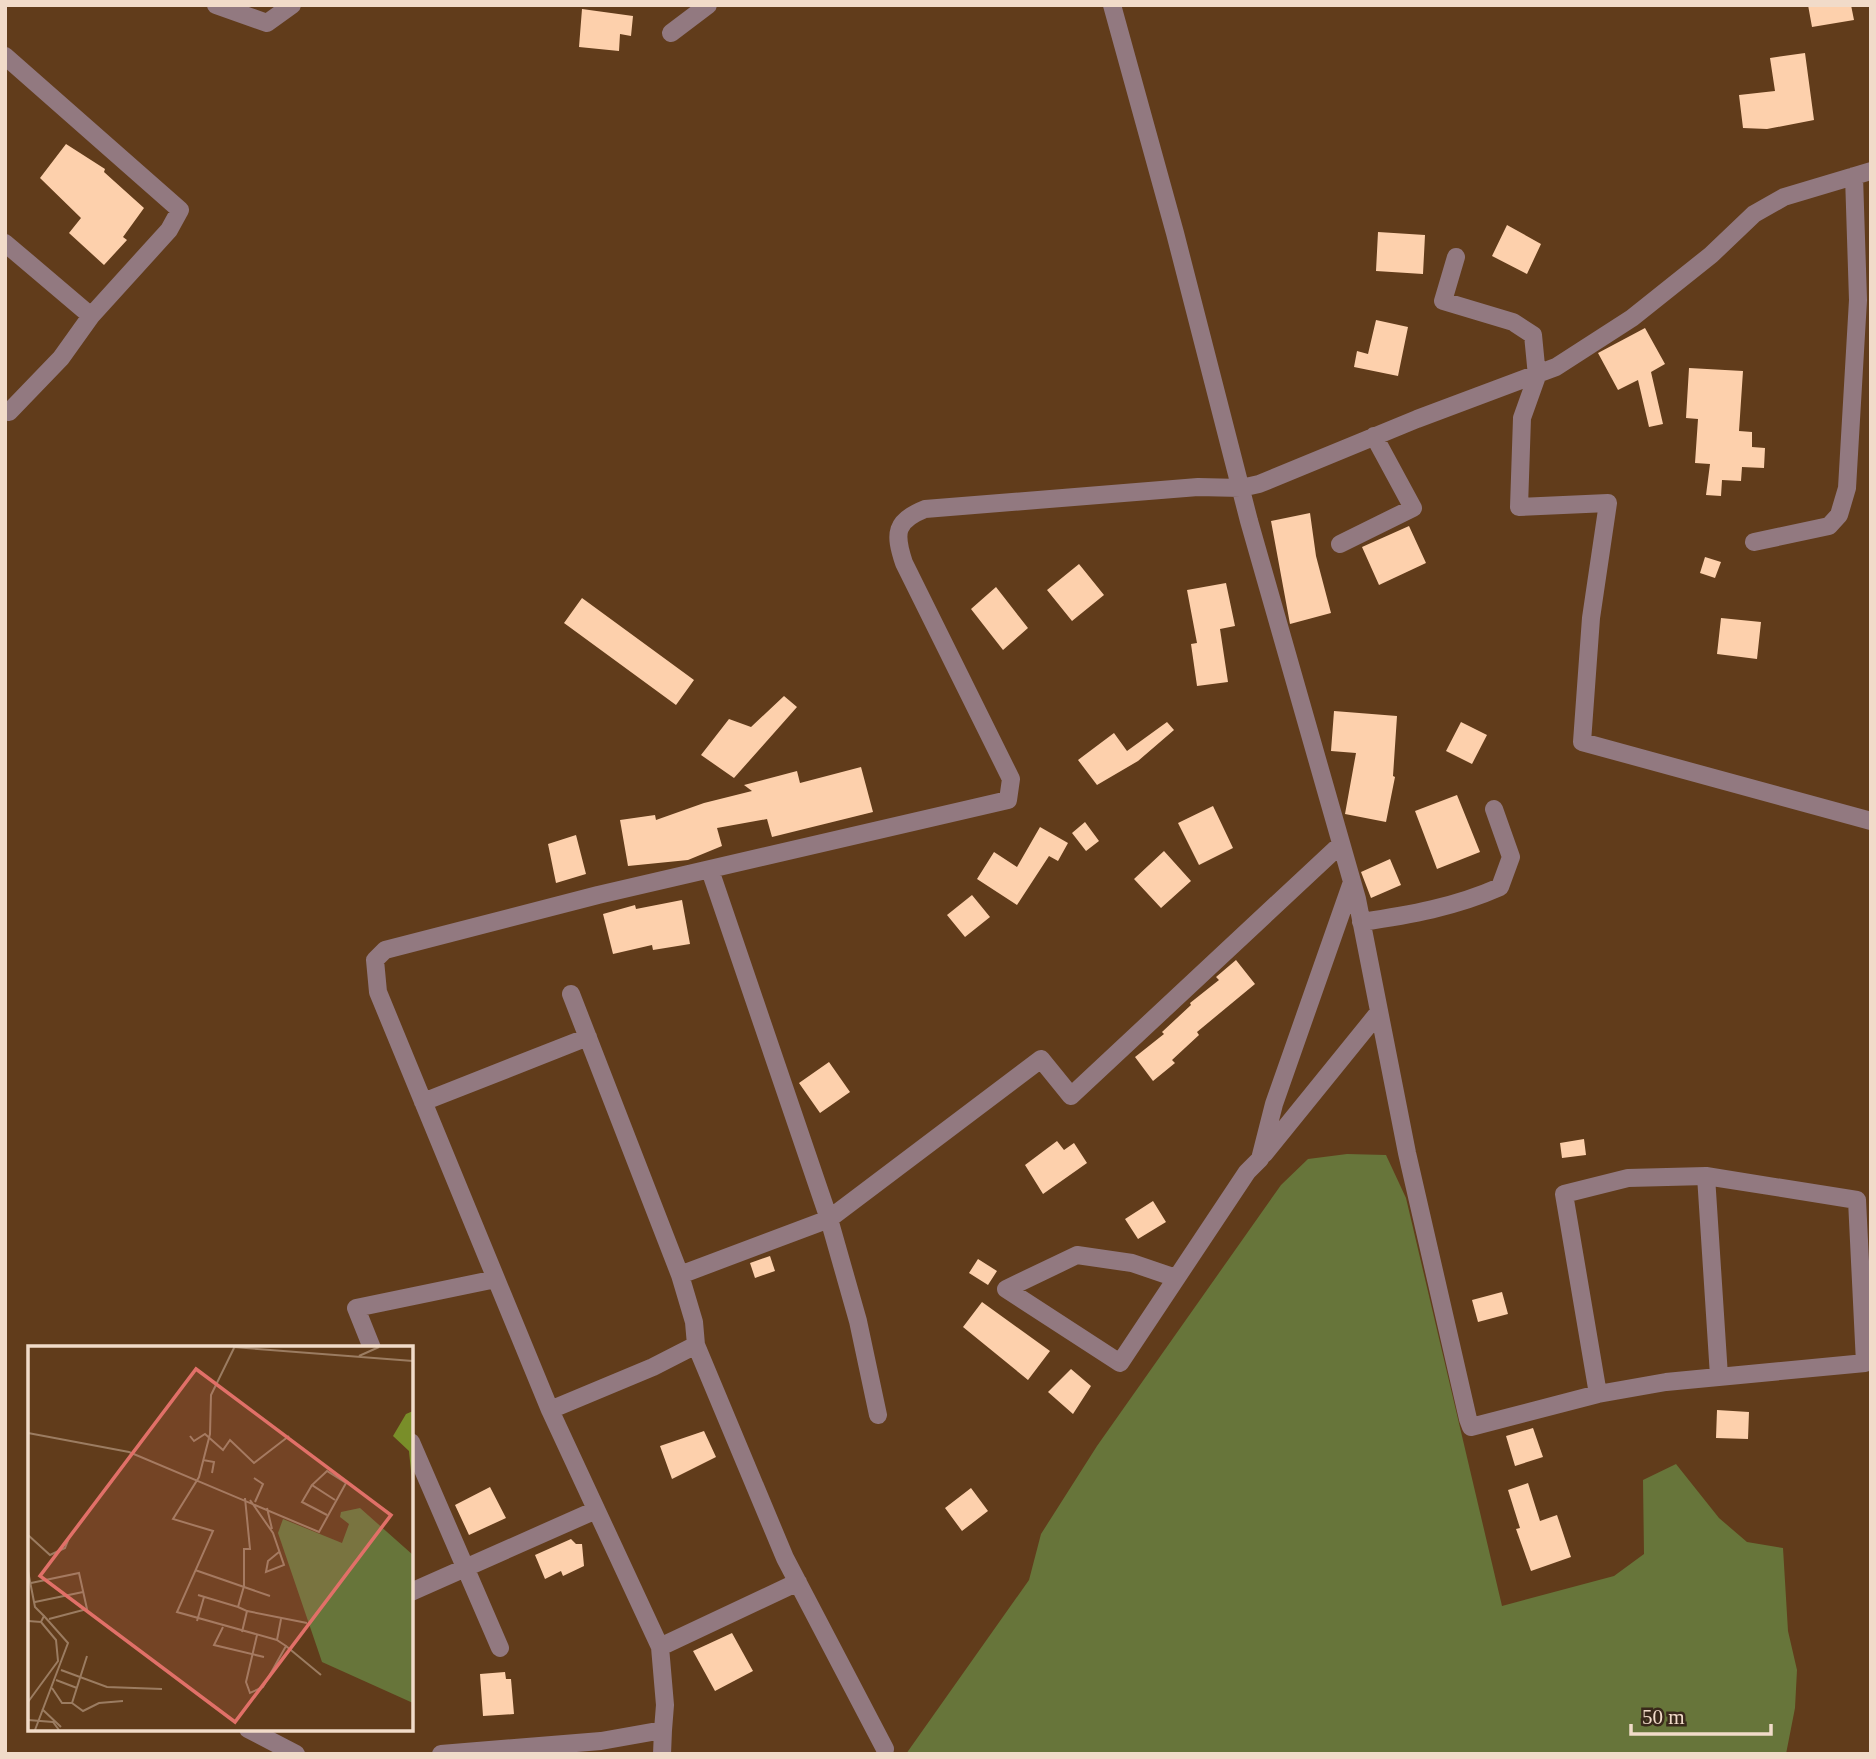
<svg xmlns="http://www.w3.org/2000/svg" width="1876" height="1759" font-family="Georgia,serif">
  <style>
    .green { fill: #67753a }
    .building { fill: #fdd0ac }
    .lines { fill: none; stroke-linecap: round; stroke-linejoin: round }
    .minor { stroke: #927980; stroke-width: 18 }
    .inset-road { fill: none; stroke: #9b7c61; stroke-width: 2 }
    .view { fill: #e17068; fill-opacity: 0.15; stroke: #e17068; stroke-width: 3.5 }
    .inset-edge { fill: none; stroke: #f1dbc9; stroke-width: 3.5 }
  </style>
  <rect width="100%" height="100%" fill="#613c1b"/>
  <path class="green" d="M 1347,1154 L 1386,1155 L 1406,1198 L 1502,1606 L 1614,1576 L 1644,1554 L 1643,1480 L 1676,1464 L 1719,1518 L 1747,1542 L 1783,1548 L 1788,1631 L 1797,1670 L 1795,1708 L 1786,1754 L 906,1754 L 1029,1580 L 1041,1534 L 1097,1446 L 1281,1185 L 1308,1159 Z"/>
  <path class="building" d="M 1808,5 L 1851,5 L 1854,20 L 1812,27 Z
    M 582,9 L 633,16 L 631,36 L 620,34 L 619,51 L 579,47 Z
    M 1805,53 L 1814,120 L 1767,129 L 1743,128 L 1739,95 L 1775,91 L 1770,58 Z
    M 66,144 L 105,169 L 104,172 L 144,208 L 123,237 L 127,240 L 104,265 L 69,233 L 81,218 L 40,178 Z
    M 1507,225 L 1541,244 L 1527,274 L 1492,256 Z
    M 1378,232 L 1425,235 L 1423,274 L 1376,271 Z
    M 1376,320 L 1408,327 L 1398,376 L 1354,367 L 1357,351 L 1368,354 Z
    M 1645,328 L 1665,364 L 1651,372 L 1663,424 L 1649,427 L 1638,380 L 1618,390 L 1598,353 Z
    M 1689,368 L 1743,371 L 1739,431 L 1752,432 L 1752,447 L 1765,448 L 1764,468 L 1742,467 L 1741,481 L 1722,480 L 1721,496 L 1706,495 L 1710,464 L 1695,463 L 1698,419 L 1686,418 Z
    M 1310,513 L 1316,556 L 1331,613 L 1290,624 L 1271,521 Z
    M 1409,526 L 1426,563 L 1379,585 L 1362,547 Z
    M 1705,557 L 1721,562 L 1715,578 L 1700,573 Z
    M 1079,564 L 1104,595 L 1072,621 L 1047,590 Z
    M 1226,583 L 1235,626 L 1220,629 L 1228,682 L 1197,686 L 1191,644 L 1197,643 L 1187,590 Z
    M 996,587 L 1028,628 L 1003,650 L 971,609 Z
    M 582,598 L 694,680 L 676,705 L 564,623 Z
    M 1721,618 L 1761,622 L 1757,659 L 1717,654 Z
    M 784,696 L 797,707 L 734,778 L 701,755 L 729,719 L 751,727 Z
    M 1334,711 L 1397,716 L 1393,776 L 1395,777 L 1386,822 L 1345,814 L 1356,753 L 1331,751 Z
    M 1167,722 L 1174,730 L 1138,761 L 1097,785 L 1078,760 L 1114,733 L 1127,751 Z
    M 1461,722 L 1487,735 L 1472,764 L 1446,751 Z
    M 861,767 L 873,812 L 772,837 L 767,819 L 717,828 L 722,846 L 688,860 L 628,866 L 620,820 L 655,815 L 656,820 L 704,803 L 752,791 L 744,785 L 797,771 L 800,783 Z
    M 1457,795 L 1480,852 L 1437,869 L 1415,811 Z
    M 1213,806 L 1233,848 L 1199,865 L 1178,823 Z
    M 1085,822 L 1099,841 L 1086,851 L 1072,833 Z
    M 1040,827 L 1068,843 L 1058,861 L 1049,856 L 1017,905 L 977,879 L 994,852 L 1017,867 Z
    M 576,835 L 586,874 L 556,883 L 548,844 Z
    M 1164,851 L 1191,881 L 1161,908 L 1134,879 Z
    M 1390,859 L 1401,885 L 1371,898 L 1361,872 Z
    M 972,895 L 990,917 L 965,937 L 947,915 Z
    M 682,900 L 690,944 L 653,950 L 652,945 L 613,954 L 603,914 L 635,905 L 636,909 Z
    M 1236,960 L 1255,984 L 1197,1032 L 1199,1035 L 1172,1060 L 1175,1063 L 1153,1081 L 1135,1057 L 1164,1034 L 1162,1032 L 1191,1005 L 1190,1003 L 1219,980 L 1216,977 Z
    M 829,1062 L 850,1092 L 820,1113 L 799,1083 Z
    M 1584,1139 L 1586,1155 L 1562,1158 L 1560,1143 Z
    M 1057,1141 L 1064,1150 L 1074,1143 L 1087,1163 L 1043,1194 L 1025,1165 Z
    M 1153,1201 L 1166,1222 L 1138,1239 L 1125,1219 Z
    M 770,1256 L 775,1271 L 755,1278 L 750,1263 Z
    M 978,1259 L 997,1271 L 988,1285 L 969,1273 Z
    M 1502,1292 L 1508,1314 L 1478,1322 L 1472,1300 Z
    M 982,1302 L 1050,1351 L 1028,1380 L 963,1327 Z
    M 1071,1369 L 1091,1386 L 1073,1414 L 1048,1392 Z
    M 1717,1410 L 1749,1412 L 1748,1439 L 1716,1438 Z
    M 1533,1428 L 1543,1457 L 1515,1466 L 1506,1436 Z
    M 704,1431 L 716,1457 L 672,1479 L 660,1446 Z
    M 1528,1483 L 1540,1521 L 1557,1515 L 1571,1557 L 1531,1571 L 1516,1529 L 1520,1528 L 1508,1490 Z
    M 490,1487 L 506,1518 L 469,1535 L 455,1505 Z
    M 971,1488 L 988,1511 L 962,1531 L 945,1508 Z
    M 571,1539 L 576,1544 L 582,1544 L 584,1566 L 563,1576 L 561,1571 L 545,1579 L 535,1555 Z
    M 732,1633 L 753,1671 L 715,1691 L 693,1651 Z
    M 505,1672 L 506,1679 L 511,1679 L 514,1714 L 483,1716 L 480,1674 Z"/>
  <g class="lines">
    <path class="minor" d="M 216,5 L 267,23 L 292,5
      M 1112,5 L 1175,233 L 1249,521 L 1357,899 L 1407,1153 L 1468,1419 L 1471,1427 L 1598,1394 L 1666,1382 L 1865,1363 L 1857,1200 L 1706,1176 L 1719,1376
      M 671,33 L 708,5
      M 5,56 L 180,210 L 169,230 L 91,316 L 61,358 L 9,412 L 5,411
      M 5,243 L 91,316
      M 1456,257 L 1443,301 L 1513,322 L 1533,335 L 1537,376 L 1522,418 L 1519,507 L 1608,503 L 1591,618 L 1582,742 L 1871,821
      M 1754,542 L 1829,526 L 1839,515 L 1847,488 L 1858,300 L 1854,176
      M 1340,544 L 1413,508 L 1374,436
      M 710,870 L 829,1219 L 858,1321 L 878,1415
      M 1361,922 C 1410,915 1455,907 1500,887 L 1511,857 L 1494,809
      M 571,994 L 680,1275 L 829,1219 L 1041,1059 L 1071,1096 L 1341,844
      M 423,1102 L 588,1037
      M 1264,1154 L 1379,1012
      M 1176,1278 L 1132,1263 L 1077,1255 L 1006,1289 L 1120,1363 L 1247,1172 L 1260,1159 L 1274,1104 L 1352,882
      M 696,1345 L 785,1558 L 885,1749
      M 372,1348 L 356,1308 L 496,1279
      M 1598,1394 L 1564,1194 L 1628,1178 L 1706,1176
      M 550,1410 L 653,1367 L 696,1345 L 694,1322 L 680,1275
      M 411,1442 L 500,1648
      M 411,1592 L 596,1510
      M 660,1647 L 550,1410 L 378,992 L 375,960 L 385,950 L 598,895 L 1008,800 L 1011,779 L 904,563 C 894,533 895,521 925,509 L 1198,487 L 1241,488 L 1259,484 L 1417,419 L 1556,367 L 1632,318 L 1711,255 L 1754,214 L 1784,197 L 1871,171
      M 248,1729 L 296,1754
      M 441,1754 L 601,1741 L 663,1730 L 665,1705 L 660,1647 L 798,1582
      M 662,1754 L 663,1730"/>
  </g>
  <g transform="translate(28 1346)">
    <rect width="385" height="385" fill="#613c1b"/>
    <path d="M 332,162 L 385,209 L 385,357 L 294,316 L 250,187 L 255,173 L 314,197 L 321,178 L 312,171 L 313,166 Z" fill="#67753a"/>
    <path d="M 385,65 L 385,145 L 381,105 L 365,90 L 378,68 Z" fill="#798e29"/>
    <path class="inset-road" d="M 205,1 L 385,15M 206,2 L 183,49 L 182,88 L 171,131 L 145,173 L 185,185 L 149,266 L 249,294M 331,10 L 351,1M 0,87 L 101,106 L 291,186 L 318,137 L 299,125 L 284,139 L 307,154M 162,90 L 166,95 L 177,88 L 195,104 L 202,94 L 226,117 L 261,90M 175,114 L 186,116 L 184,127M 226,132 L 235,138 L 227,156M 284,139 L 274,156 L 299,169M 222,154 L 245,187 L 256,219 L 238,226 L 240,215 L 251,206M 239,162 L 244,183M 0,189 L 22,209 L 37,202 L 41,192M 167,224 L 242,250M 0,225 L 7,261 L 16,270 L 13,276 L 0,275M 3,237 L 51,227 L 59,263 L 21,273M 170,249 L 210,261 L 216,240 L 216,203 L 222,203 L 217,152M 7,256 L 55,246M 210,261 L 219,265 L 214,286M 219,265 L 279,277M 169,275 L 176,251M 195,281 L 186,299 L 236,311M 229,289 L 218,336 L 222,347 L 235,341 L 258,300 L 249,294 L 253,273M 258,300 L 293,329M 33,324 L 79,341 L 134,343M 28,334 L 49,342M 24,342 L 34,357 L 44,357 L 59,310M 0,356 L 30,315 L 28,294 L 13,276M 44,357 L 55,365 L 71,357 L 95,355M 14,363 L 33,381M 0,374 L 25,376 L 31,384M 7,384 L 40,297 L 16,270"/>
    <path class="view" d="M 168,23 L 363,169 L 207,376 L 12,230 Z"/>
    <rect width="385" height="385" class="inset-edge"/>
  </g>
  <rect width="1876" height="1759" fill="none" stroke="#f1dbc9" stroke-width="14"/>
  <path d="M1631 1724v10h140v-10" fill="none" stroke="#f1dbc9" stroke-width="3.5"/>
  <text x="1642" y="1724" font-size="21" fill="#f1dbc9" stroke="#39281a" stroke-width="5" paint-order="stroke">50 m</text>
</svg>
